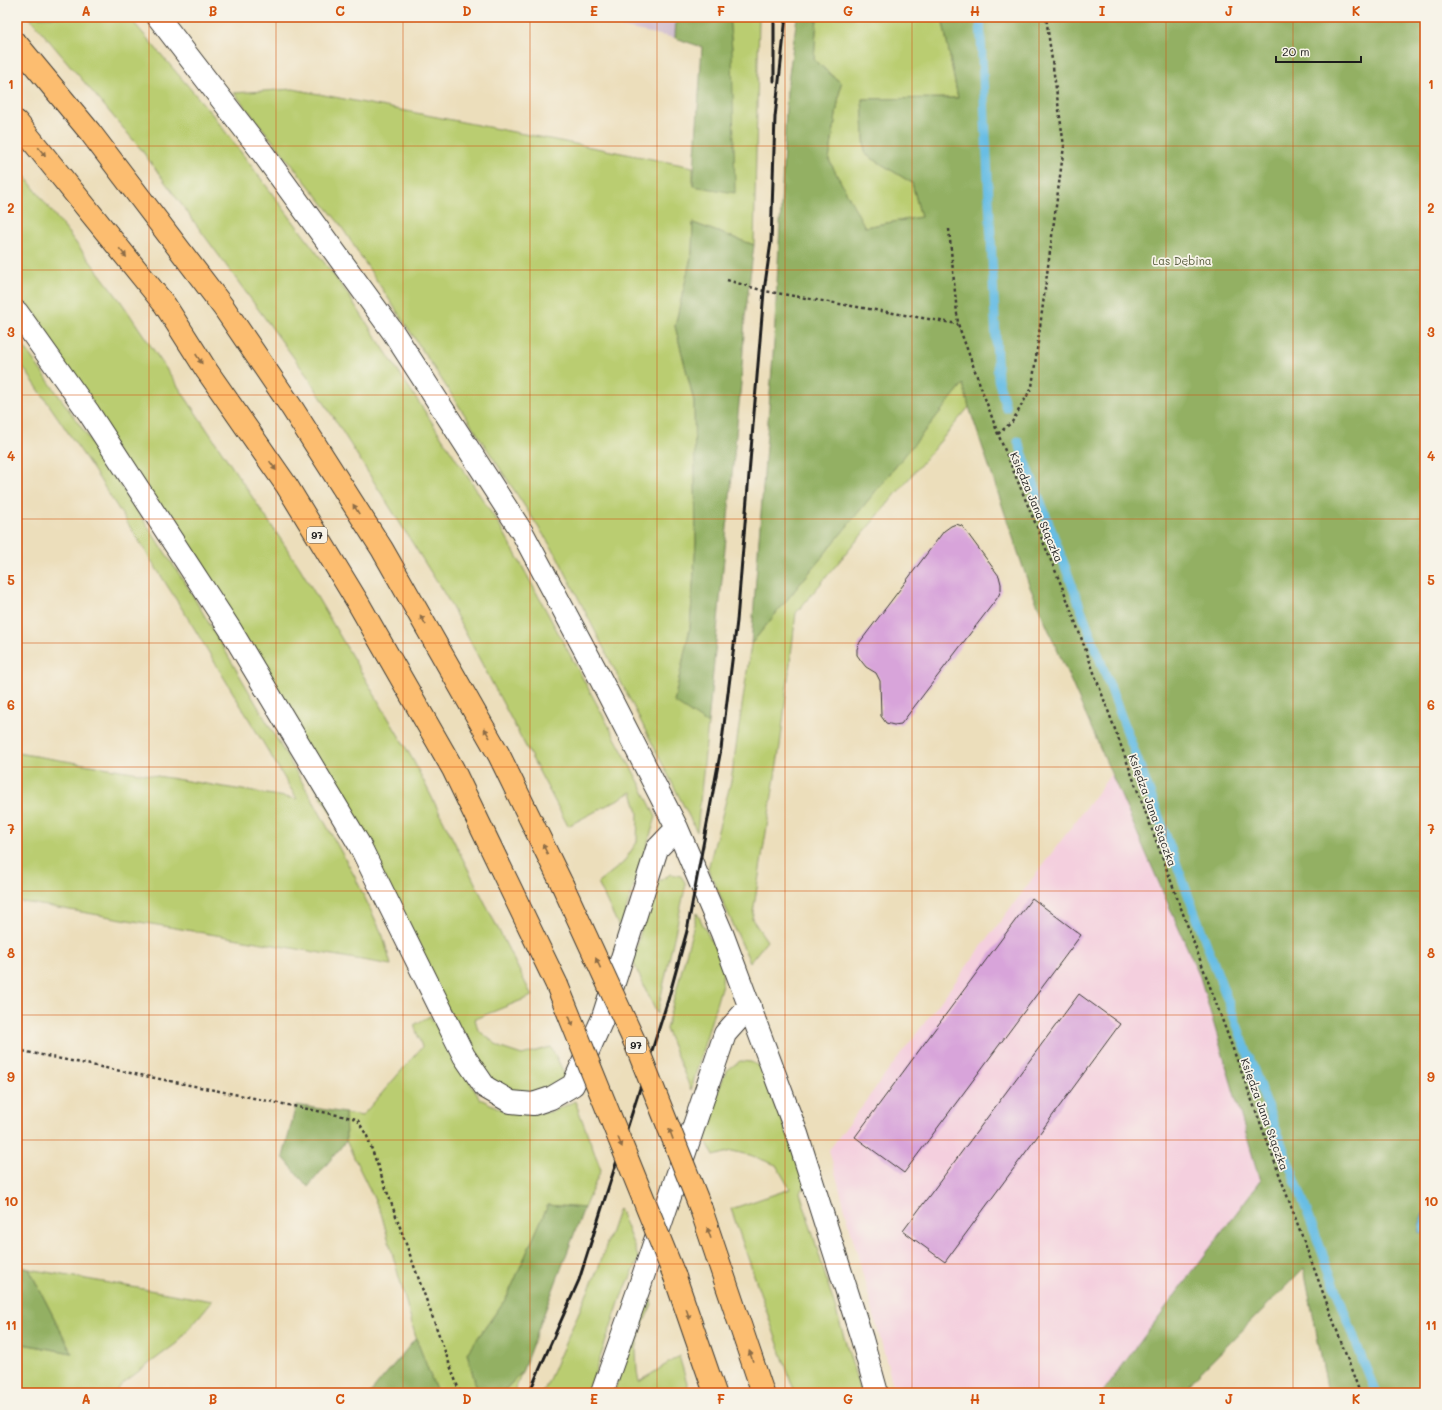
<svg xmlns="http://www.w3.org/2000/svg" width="1442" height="1410" font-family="Mali,sans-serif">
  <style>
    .built { fill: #f4cfde }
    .industrial { fill: #d0bdce }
    .green { fill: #bacd71; stroke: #6b7446 }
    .forest { fill: #93b063; stroke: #586640 }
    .water { fill: #67bde4; stroke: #426c80 }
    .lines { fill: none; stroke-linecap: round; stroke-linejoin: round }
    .stream { stroke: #67bde4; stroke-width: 9 }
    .building { fill: #d8a4da }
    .street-casing { stroke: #3b3934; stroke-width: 24 }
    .primary-casing { stroke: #3b3934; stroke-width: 24 }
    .path { stroke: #3b3934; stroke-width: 2.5; stroke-dasharray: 3 3; stroke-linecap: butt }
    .street { stroke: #fff; stroke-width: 22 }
    .primary { stroke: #fcbd6f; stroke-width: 22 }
    .rail { stroke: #1c1c1c; stroke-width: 3 }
    .primary-bridge-casing { stroke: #3b3934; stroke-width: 24; stroke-linecap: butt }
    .primary-bridge { stroke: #fcbd6f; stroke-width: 22 }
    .oneway { fill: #8c6c46 }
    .grid { fill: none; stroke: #d4530e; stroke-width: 1; stroke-opacity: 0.55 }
    .labels { text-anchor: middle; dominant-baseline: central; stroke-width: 3.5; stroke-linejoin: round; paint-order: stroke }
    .shield { fill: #f7f3e8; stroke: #5e5c59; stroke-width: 1 }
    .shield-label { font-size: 10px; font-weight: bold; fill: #1c1c1c }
    .park-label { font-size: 11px; fill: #535a3a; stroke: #f7f3e8 }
    .street-label { font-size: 11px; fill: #1c1c1c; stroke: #f7f3e8 }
    .neatline { fill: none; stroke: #d4530e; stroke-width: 1.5 }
    .grid-label { font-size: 13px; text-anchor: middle; font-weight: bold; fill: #d4530e }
  </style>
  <rect width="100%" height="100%" fill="#f7f3e8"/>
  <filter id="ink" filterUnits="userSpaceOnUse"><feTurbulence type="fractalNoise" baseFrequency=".025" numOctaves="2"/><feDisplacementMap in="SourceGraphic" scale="8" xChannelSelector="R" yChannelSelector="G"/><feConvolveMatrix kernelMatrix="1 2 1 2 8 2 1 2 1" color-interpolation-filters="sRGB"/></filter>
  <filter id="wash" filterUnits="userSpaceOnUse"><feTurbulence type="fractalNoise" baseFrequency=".012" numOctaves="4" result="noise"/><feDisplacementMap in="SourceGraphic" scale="16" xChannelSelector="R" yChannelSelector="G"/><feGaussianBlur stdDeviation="0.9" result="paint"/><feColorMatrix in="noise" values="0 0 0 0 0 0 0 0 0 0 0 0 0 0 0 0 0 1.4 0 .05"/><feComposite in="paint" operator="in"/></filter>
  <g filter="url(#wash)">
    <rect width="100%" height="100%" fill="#ecdebb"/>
    <path class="built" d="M 1111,774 L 1200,977 L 1260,1181 L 1102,1393 L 895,1393 L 829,1150 Z"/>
    <path class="industrial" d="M 571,17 L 676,17 L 675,38 Z"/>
    <path class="green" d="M 29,17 L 129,17 L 212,114 L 345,290 L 502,529 L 640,784 L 656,817 L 620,929 L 598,883 L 623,863 L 637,842 L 638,813 L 632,792 L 568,826 L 447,598 L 308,377 L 140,148 Z
      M 729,17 L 759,17 L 754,245 L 693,223 L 692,253 L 675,326 L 694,401 L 696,543 L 690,628 L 674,701 L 708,724 L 697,832 L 556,554 L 339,223 L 234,93 L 293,89 L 693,167 L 693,186 L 732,49 Z
      M 817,17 L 942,17 L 958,98 L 862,99 L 865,154 L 912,183 L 921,217 L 864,227 L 829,160 L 841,83 L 814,60 Z
      M 17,166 L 122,303 L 300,568 L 413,760 L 532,996 L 475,1019 L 478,1030 L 501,1048 L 522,1055 L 551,1047 L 566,1077 L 546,1090 L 524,1095 L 499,1089 L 480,1064 L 82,393 L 17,294 Z
      M 17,337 L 84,431 L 186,584 L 312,799 L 355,877 L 383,936 L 391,965 L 17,901 L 17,753 L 297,799 L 191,623 L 93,469 L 17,358 Z
      M 963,384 L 969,407 L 796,613 L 780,746 L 752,919 L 767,941 L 750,962 L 708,869 L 731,781 L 751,644 Z
      M 671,874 L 681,876 L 686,884 L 657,1014 L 633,962 L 652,885 Z
      M 697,913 L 723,964 L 722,984 L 691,1090 L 666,1029 Z
      M 430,1016 L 480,1099 L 505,1111 L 524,1114 L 551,1112 L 575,1101 L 601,1170 L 584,1208 L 548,1205 L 507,1297 L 467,1353 L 478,1393 L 437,1393 L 416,1338 L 381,1213 L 346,1141 L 345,1113 L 362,1116 L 422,1047 L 414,1025 Z
      M 740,1061 L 751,1062 L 762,1067 L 806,1183 L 800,1192 L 861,1393 L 795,1393 L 731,1209 L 790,1189 L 776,1165 L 750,1155 L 732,1151 L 714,1156 L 705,1139 L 710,1113 L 726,1071 Z
      M 619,1208 L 639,1259 L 621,1297 L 588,1393 L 543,1393 L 598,1269 Z
      M 29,1269 L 212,1301 L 177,1343 L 123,1383 L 115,1393 L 17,1393 L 17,1343 L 72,1353 Z
      M 648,1292 L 652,1304 L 642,1326 L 636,1349 L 637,1371 L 639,1382 L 679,1356 L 690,1393 L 614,1393 L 629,1339 Z
      M 522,1372 L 514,1393 L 502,1393 Z"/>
    <path class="forest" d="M 676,17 L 729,17 L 732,49 L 735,193 L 693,186 L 702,47 L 675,38 Z
      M 797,17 L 817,17 L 814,60 L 841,83 L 829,160 L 865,227 L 921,217 L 912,183 L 865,154 L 862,99 L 958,98 L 942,17 L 1425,17 L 1425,1393 L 1328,1393 L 1304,1268 L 1194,1379 L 1183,1393 L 1102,1393 L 1260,1181 L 1200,977 L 1029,585 L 969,407 L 963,384 L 751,644 L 774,342 L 787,89 Z
      M 693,223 L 754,245 L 745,317 L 741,383 L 708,724 L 674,702 L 690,628 L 696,543 L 694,401 L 675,326 L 692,253 Z
      M 296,1105 L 345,1113 L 346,1141 L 308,1187 L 283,1157 Z
      M 548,1205 L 584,1208 L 522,1372 L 502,1393 L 478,1393 L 467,1353 L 507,1297 Z
      M 17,1266 L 29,1269 L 72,1353 L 17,1343 Z
      M 416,1338 L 437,1393 L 370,1393 Z"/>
    <path class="water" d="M 1425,1211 L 1425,1234 L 1420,1233 L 1419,1225 Z"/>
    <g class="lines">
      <path class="stream" d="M 980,17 L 998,379 L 1006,408
        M 1018,441 L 1363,1361 L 1376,1393"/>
    </g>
    <g id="blocks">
      <path class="building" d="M 956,524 L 962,526 L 999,576 L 1001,584 L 1001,590 L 998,597 L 901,724 L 894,725 L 886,723 L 881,716 L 880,681 L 876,673 L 866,667 L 862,662 L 857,655 L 857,649 L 860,642 L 944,531 L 951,526 Z
        M 1032,898 L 1081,935 L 904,1173 L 855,1137 Z
        M 1079,994 L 1120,1024 L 945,1262 L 903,1231 Z"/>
    </g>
  </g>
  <g filter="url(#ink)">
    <use href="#blocks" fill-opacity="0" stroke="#3b3934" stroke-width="1"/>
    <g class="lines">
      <g class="street-casing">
        <path id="street" d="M 158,17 L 259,148 L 393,332 L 522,532 L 601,680 L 677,828 L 722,933 L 797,1134 L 862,1339 L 877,1393
          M 17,312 L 89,413 L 230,629 L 359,844 L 464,1056 L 485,1087 L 511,1102 L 533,1104 L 551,1098 L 573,1085 L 602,1020 L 657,849 L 677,828
          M 602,1393 L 638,1291 L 725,1034 L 750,1006"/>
      </g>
      <g class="primary-casing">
        <path id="primary" d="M 17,44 L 90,132 L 224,308 L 292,408 L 382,549 L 499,755 L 562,884
          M 17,122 L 165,305 L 207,371 L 287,486 L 357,601 L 453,769 L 557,985
          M 701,1209 L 763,1393
          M 675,1277 L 715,1393"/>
      </g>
      <path class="path" d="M 949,229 L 958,324 L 998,434 L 1065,594 L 1360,1393
        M 727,280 L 764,291 L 958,324
        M 998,434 L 1012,422 L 1032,387 L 1064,146 L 1046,17
        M 17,1050 L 357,1119 L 367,1136 L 460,1393"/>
      <use href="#street" class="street"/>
      <use href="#primary" class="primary"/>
      <path class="rail" d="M 774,17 L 774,81
        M 529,1393 L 579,1280 L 668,1000 L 687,931 L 721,749 L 737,621 L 764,291 L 771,242 L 775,117 L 786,17"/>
      <g class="primary-bridge-casing">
        <path id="primary-bridge" d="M 562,884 L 636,1045 L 701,1209
          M 557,985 L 675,1277"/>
      </g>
      <use href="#primary-bridge" class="primary-bridge"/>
    </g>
    <defs><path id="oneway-solid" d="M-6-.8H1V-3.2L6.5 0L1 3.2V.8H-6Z"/></defs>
    <g class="oneway">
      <use href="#oneway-solid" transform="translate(42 152) rotate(51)"/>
      <use href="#oneway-solid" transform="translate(123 253) rotate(51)"/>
      <use href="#oneway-solid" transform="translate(199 359) rotate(57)"/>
      <use href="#oneway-solid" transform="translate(273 466) rotate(55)"/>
      <use href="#oneway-solid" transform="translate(356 509) rotate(-122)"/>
      <use href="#oneway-solid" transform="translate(423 620) rotate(-120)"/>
      <use href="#oneway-solid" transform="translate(487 733) rotate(-120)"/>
      <use href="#oneway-solid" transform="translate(545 849) rotate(-116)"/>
      <use href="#oneway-solid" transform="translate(598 963) rotate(-115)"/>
      <use href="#oneway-solid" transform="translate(571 1021) rotate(68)"/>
      <use href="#oneway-solid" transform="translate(671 1134) rotate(-111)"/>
      <use href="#oneway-solid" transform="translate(620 1142) rotate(68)"/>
      <use href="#oneway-solid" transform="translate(709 1233) rotate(-109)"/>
      <use href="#oneway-solid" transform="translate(688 1314) rotate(71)"/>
      <use href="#oneway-solid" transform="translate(751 1356) rotate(-109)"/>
    </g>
  </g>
  <path class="grid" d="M 149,17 L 149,1393M 276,17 L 276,1393M 403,17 L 403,1393M 530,17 L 530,1393M 657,17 L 657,1393M 785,17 L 785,1393M 912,17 L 912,1393M 1039,17 L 1039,1393M 1166,17 L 1166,1393M 1293,17 L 1293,1393M 17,146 L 1425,146M 17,270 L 1425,270M 17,395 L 1425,395M 17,519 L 1425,519M 17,643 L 1425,643M 17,767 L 1425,767M 17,891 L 1425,891M 17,1015 L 1425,1015M 17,1140 L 1425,1140M 17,1264 L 1425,1264"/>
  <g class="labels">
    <g class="shield">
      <rect x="307" y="527" width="20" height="16" rx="3"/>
      <rect x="626" y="1037" width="20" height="16" rx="3"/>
    </g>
    <g class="shield-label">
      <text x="317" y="535">97</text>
      <text x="636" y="1045">97</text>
    </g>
    <g class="park-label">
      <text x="1182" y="260">Las Dębina</text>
    </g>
    <g class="street-label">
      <text transform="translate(1037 507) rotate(67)">Księdza Jana Stączka</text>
      <text transform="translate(1153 810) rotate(70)">Księdza Jana Stączka</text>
      <text transform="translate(1265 1114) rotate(70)">Księdza Jana Stączka</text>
    </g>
  </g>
  <rect width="1442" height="1410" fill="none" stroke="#f7f3e8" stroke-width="44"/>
  <path d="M1276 56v6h85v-6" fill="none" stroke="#1c1c1c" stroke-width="2"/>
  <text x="1282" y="56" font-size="12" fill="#1c1c1c" stroke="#f7f3e8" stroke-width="3" paint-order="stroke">20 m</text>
  <rect x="22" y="22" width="1398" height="1366" class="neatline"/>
  <g class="grid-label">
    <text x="86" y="16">A</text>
    <text x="213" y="16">B</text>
    <text x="340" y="16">C</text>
    <text x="467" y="16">D</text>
    <text x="594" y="16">E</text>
    <text x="721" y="16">F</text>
    <text x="848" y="16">G</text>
    <text x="975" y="16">H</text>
    <text x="1102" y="16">I</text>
    <text x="1229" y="16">J</text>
    <text x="1356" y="16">K</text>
    <text x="11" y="89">1</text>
    <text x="1431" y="89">1</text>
    <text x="11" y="213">2</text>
    <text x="1431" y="213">2</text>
    <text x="11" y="337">3</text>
    <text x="1431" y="337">3</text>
    <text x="11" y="461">4</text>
    <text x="1431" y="461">4</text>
    <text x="11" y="585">5</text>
    <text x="1431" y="585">5</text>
    <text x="11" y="710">6</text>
    <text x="1431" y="710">6</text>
    <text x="11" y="834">7</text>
    <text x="1431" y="834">7</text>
    <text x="11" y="958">8</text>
    <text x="1431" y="958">8</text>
    <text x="11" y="1082">9</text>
    <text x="1431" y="1082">9</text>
    <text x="11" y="1206">10</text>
    <text x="1431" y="1206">10</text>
    <text x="11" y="1330">11</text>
    <text x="1431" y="1330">11</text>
    <text x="86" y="1404">A</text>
    <text x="213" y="1404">B</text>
    <text x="340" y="1404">C</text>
    <text x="467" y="1404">D</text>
    <text x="594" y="1404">E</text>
    <text x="721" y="1404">F</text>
    <text x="848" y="1404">G</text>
    <text x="975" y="1404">H</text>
    <text x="1102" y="1404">I</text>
    <text x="1229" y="1404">J</text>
    <text x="1356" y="1404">K</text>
  </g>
</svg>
